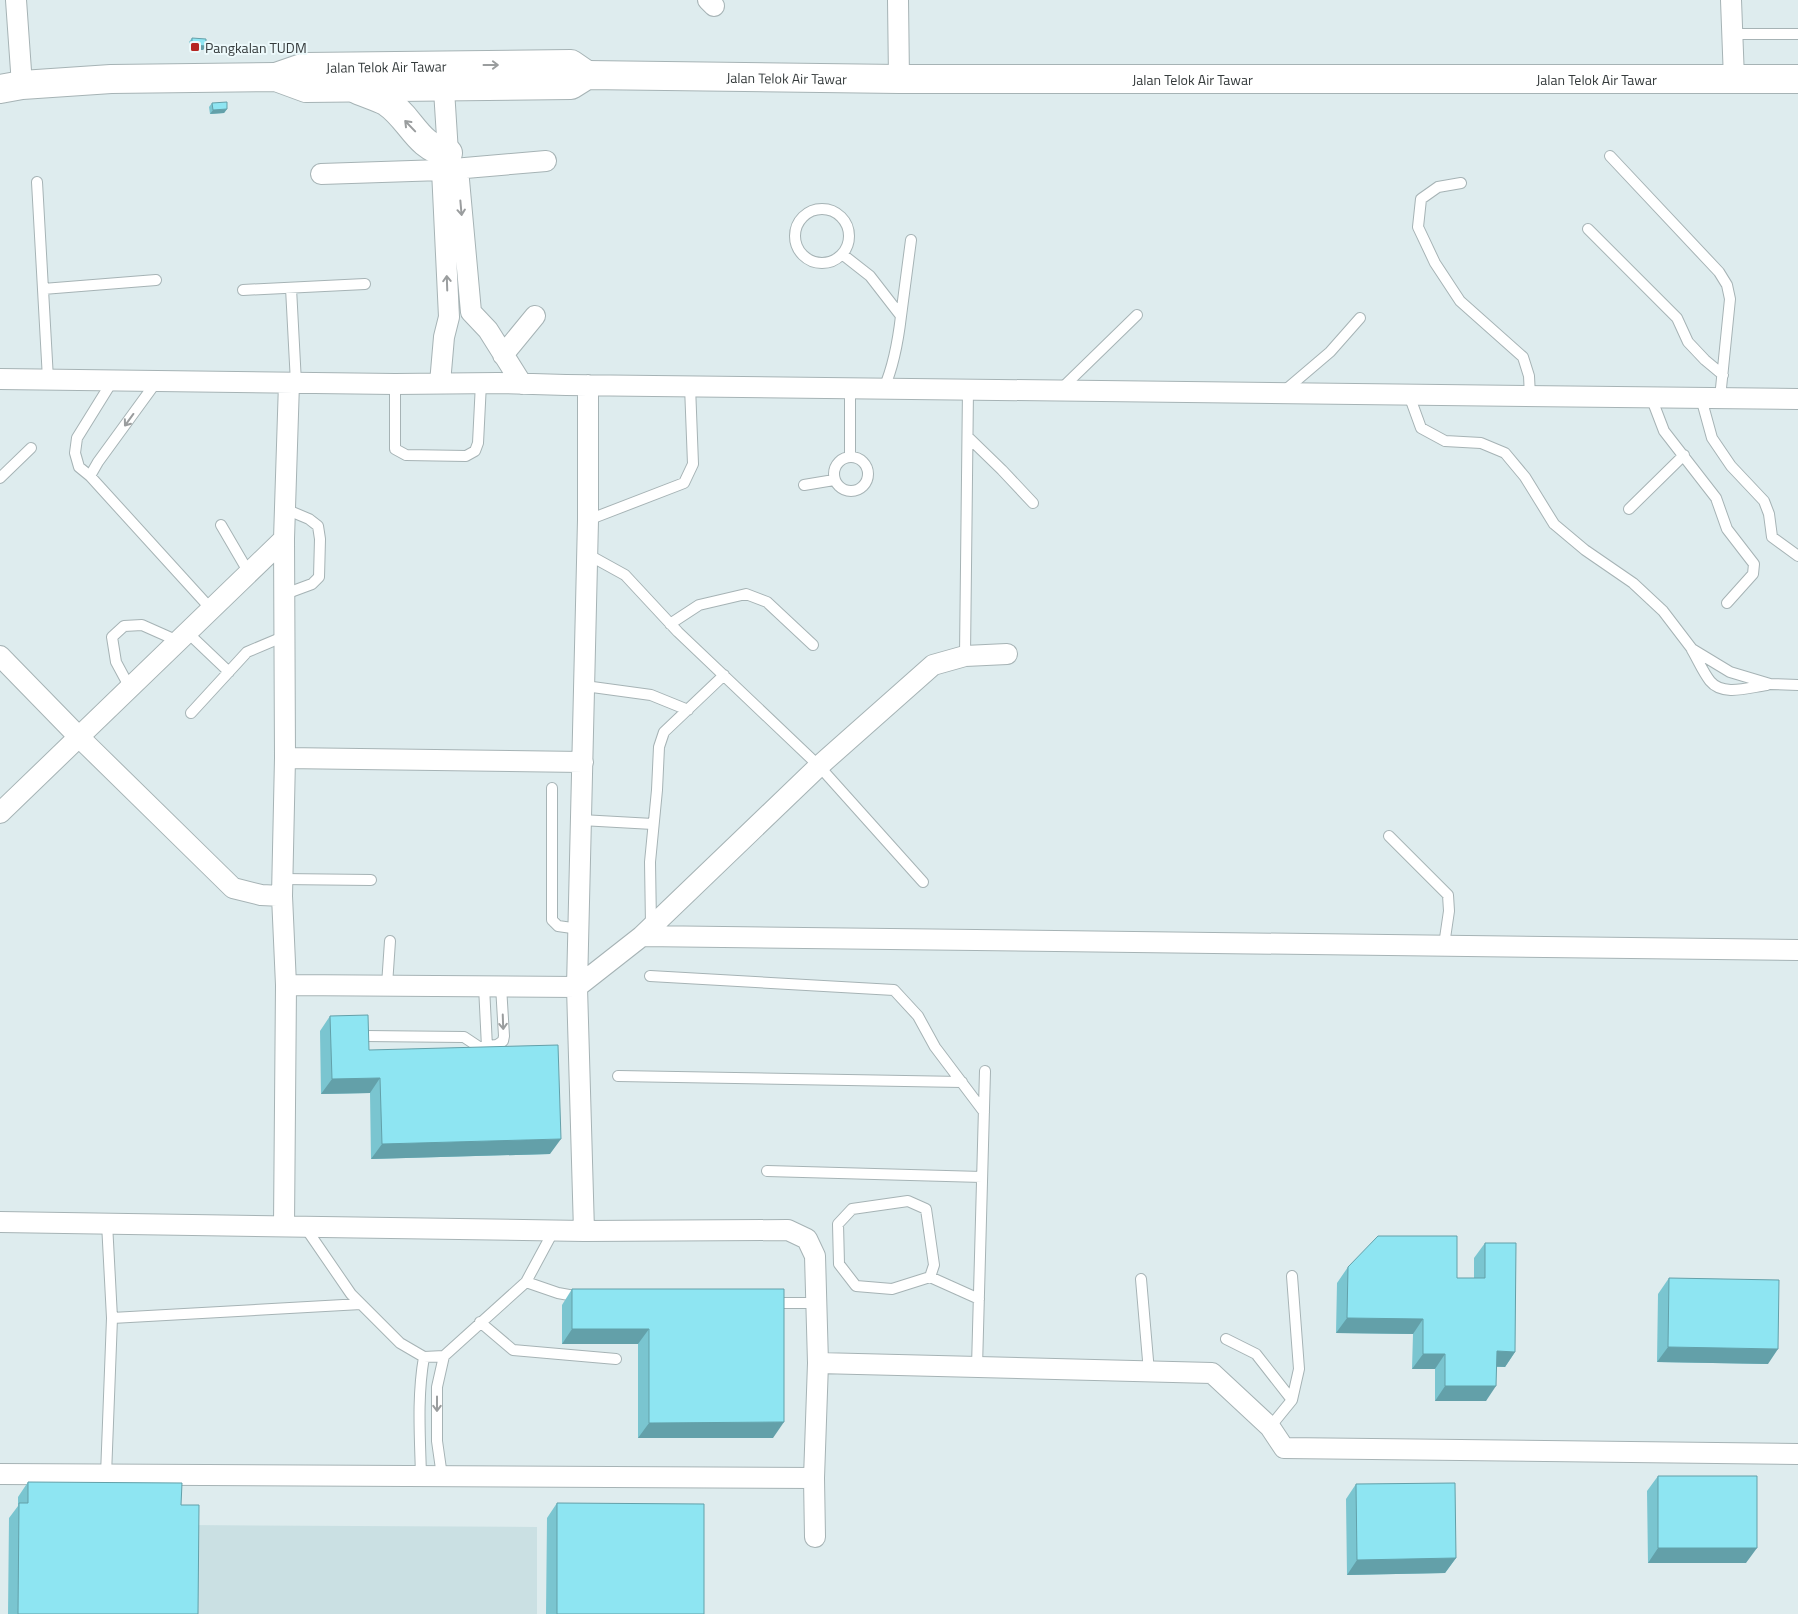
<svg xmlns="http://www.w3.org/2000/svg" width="1798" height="1614" font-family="'Titillium Web',sans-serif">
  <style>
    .built { fill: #cae0e3 }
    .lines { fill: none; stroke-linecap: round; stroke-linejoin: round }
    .service-casing { stroke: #a6b3b5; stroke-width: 12 }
    .minor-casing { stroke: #a6b3b5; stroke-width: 22 }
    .primary-casing { stroke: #a6b3b5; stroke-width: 30 }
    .service { stroke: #fff; stroke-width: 10 }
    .minor { stroke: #fff; stroke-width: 20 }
    .primary { stroke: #fff; stroke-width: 28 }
    .wall { fill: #7ac5d0 }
    .shaded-wall { fill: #63a0a9 }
    .building { fill: #8ee5f2; stroke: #63a0a9 }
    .oneway { stroke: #9a9d9e }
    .poi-dot { fill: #b52622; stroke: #ecf9fb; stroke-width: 2 }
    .labels { text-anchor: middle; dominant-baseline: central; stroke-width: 4; stroke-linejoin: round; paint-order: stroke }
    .poi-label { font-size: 14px; fill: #353b3c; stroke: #ecf9fb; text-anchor: start }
    .street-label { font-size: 14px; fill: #353b3c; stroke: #ecf9fb }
  </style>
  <rect width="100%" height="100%" fill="#deecee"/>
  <path class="built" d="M 188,1525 L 537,1527 L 537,1614 L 188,1614 Z"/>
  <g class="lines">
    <g class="service-casing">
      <path id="service" d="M 1731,34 L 1798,34
        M 1610,156 L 1719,272 L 1727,285 L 1730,299 L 1720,398
        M 37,182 L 48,379
        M 1461,183 L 1438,187 L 1421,199 L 1418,227 L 1435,263 L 1460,301 L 1523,357 L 1529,376 L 1530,396
        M795 236a27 27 0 1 1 54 0a27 27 0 1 1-54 0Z
        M 1588,229 L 1677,318 L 1688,342 L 1705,360 L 1723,375
        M 842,254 L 870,276 L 901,316 C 898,342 894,365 884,388
        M 291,288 L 296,383
        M 43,289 L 156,280
        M 243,290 L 365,284
        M 901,316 L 911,240
        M 113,380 L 77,438 L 75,453 L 79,467 L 90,476 L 211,609
        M 395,384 L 395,449 L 406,455 L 466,456 L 475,451 L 478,443 L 481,383
        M 850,388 L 850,457
        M 1060,390 L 1137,315
        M 1283,392 L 1330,352 L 1360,318
        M 1409,395 L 1421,428 L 1445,441 L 1481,443 L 1505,453 L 1525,477 L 1554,524 L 1585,550 L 1633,583 L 1663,611 L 1692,649 L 1730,672 L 1770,684 L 1798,685
        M 1651,397 L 1664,431 L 1716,498 L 1727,529 L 1754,564 L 1753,574 L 1727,603
        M 1701,398 L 1712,438 L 1731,466 L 1764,501 L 1769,514 L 1772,537 L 1798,556
        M 968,437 L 1002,470 L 1033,503
        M834 474a17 17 0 1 1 34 0a17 17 0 1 1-34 0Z
        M 90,476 L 98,462 L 157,381
        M 0,478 L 31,448
        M 804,485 L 834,480
        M 1629,509 L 1684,455
        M 588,520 L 684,483 L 693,464 L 690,386
        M 221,525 L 249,573
        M 587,554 L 625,575 L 678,632 L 819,766 L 923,882
        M 285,594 L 312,584 L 319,577 L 320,539 L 318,526 L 309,519 L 285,509
        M 670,624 L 699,605 L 746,594 L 767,602 L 813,645
        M 188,633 L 229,672
        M 1692,650 C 1698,660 1703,672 1710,681 C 1723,697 1750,687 1767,685
        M 965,656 L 968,389
        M 585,686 L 651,695 L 688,710
        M 130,688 L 116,662 L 112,637 L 124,626 L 142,625 L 178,641
        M 191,713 L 247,652 L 285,636
        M 552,788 L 552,920 L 558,926 L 579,929
        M 581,820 L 653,824
        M 1389,836 L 1448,895 L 1449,911 L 1444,945
        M 282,879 L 371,880
        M 651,925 L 650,862 L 657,790 L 659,747 L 664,732 L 724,675
        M 650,976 L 894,990 L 918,1016 L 935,1047 L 984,1112
        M 387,985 L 390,941
        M 484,986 L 487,1047
        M 365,1036 L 464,1037 L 479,1047 L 497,1045 L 503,1041 L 504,1036 L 501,986
        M 618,1076 L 962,1082
        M 767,1171 L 982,1177
        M 908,1201 L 926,1209 L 934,1265 L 930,1277 L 892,1289 L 856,1286 L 839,1264 L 838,1224 L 852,1209 Z
        M 305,1227 L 351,1294 L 400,1343 L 424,1357 L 444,1356 L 526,1282 L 554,1230
        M 930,1277 L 979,1299
        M 1141,1279 L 1149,1372
        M 526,1282 L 558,1293 L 580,1297
        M 772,1303 L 816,1303
        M 112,1318 L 361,1304
        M 480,1322 L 513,1350 L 616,1359
        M 1226,1339 L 1256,1354 L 1292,1400
        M 977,1367 L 985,1071
        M 1270,1427 L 1292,1400 L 1299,1369 L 1292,1276
        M 106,1475 L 112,1318 L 107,1223
        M 421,1476 C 420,1436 417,1397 424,1357
        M 442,1476 L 437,1441 L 437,1387 L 444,1356"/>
    </g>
    <g class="minor-casing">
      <path id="minor" d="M 16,0 L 22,85
        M 708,0 L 714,6
        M 898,0 L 899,79
        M 1731,0 L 1734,79
        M 443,74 L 448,153 L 450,163 L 458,169 L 471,312 L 488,330 L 522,384
        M 321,174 L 442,170 L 546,161
        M 503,355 L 535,316
        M 0,379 L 395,384 L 498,383 L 566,385 L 1798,399
        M 440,383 L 444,337 L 449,317 L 442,170 L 450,163
        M 0,656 L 79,737 L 233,888 L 261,895 L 282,896
        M 285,758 L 583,762
        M 0,813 L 284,539
        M 642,936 L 1798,950
        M 286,985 L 577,987 L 642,936 L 819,766 L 933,665 L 965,656 L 1007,654
        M 0,1222 L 584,1231 L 788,1230 L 807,1239 L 815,1256 L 818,1363 L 814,1478 L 815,1537
        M 284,1226 L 286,985 L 282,896 L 285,758 L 284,539 L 289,383
        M 584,1231 L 577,987 L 588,520 L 588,385
        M 818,1363 L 1212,1373 L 1270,1427 L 1284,1448 L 1798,1454
        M 0,1474 L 814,1478"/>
    </g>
    <g class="primary-casing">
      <g id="primary">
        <path id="s1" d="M 276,77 L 305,67 L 571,64 L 587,75"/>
        <path id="s2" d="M 0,89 L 22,85 L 111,79 L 276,77 L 306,88 L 571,85 L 587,75 L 899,79 L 1798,79"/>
        <path d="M 358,90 C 367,94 379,97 387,102 C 411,118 417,147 448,153"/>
      </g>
    </g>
    <use href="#service" class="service"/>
    <use href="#minor" class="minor"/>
    <use href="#primary" class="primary"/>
  </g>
  <path class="wall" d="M 192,38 L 206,46 L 203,50 L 189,49 L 189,42 Z
    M 212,103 L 227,109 L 224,113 L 210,114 L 209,107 Z
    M 330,1016 L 369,1050 L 550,1154 L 371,1159 L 370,1093 L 321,1094 L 320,1031 Z
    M 1485,1243 L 1515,1352 L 1505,1367 L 1496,1367 L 1486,1401 L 1435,1401 L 1435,1369 L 1412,1369 L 1413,1334 L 1336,1333 L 1337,1283 L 1348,1267 L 1457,1278 L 1474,1278 L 1474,1258 Z
    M 1669,1278 L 1768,1364 L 1657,1362 L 1658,1294 Z
    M 572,1289 L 784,1289 L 773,1438 L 638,1438 L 638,1344 L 562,1344 L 562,1305 Z
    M 1658,1476 L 1746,1563 L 1648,1563 L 1647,1491 Z
    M 28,1482 L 181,1505 L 198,1614 L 8,1614 L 9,1518 L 18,1506 L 18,1497 Z
    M 1356,1484 L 1456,1558 L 1445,1573 L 1347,1575 L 1346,1499 Z
    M 557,1503 L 704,1614 L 546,1614 L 547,1518 Z"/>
  <path class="shaded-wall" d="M 192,45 L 206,46 L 203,50 L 189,49 Z
    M 227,109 L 224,113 L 210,114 L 213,110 Z
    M 380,1078 L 370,1093 L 321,1094 L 332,1079 Z
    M 561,1139 L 550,1154 L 371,1159 L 382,1144 Z
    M 1347,1318 L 1423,1319 L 1413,1334 L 1336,1333 Z
    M 572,1329 L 649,1329 L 638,1344 L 562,1344 Z
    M 1668,1347 L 1778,1349 L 1768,1364 L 1657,1362 Z
    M 1497,1351 L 1515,1352 L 1505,1367 L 1486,1366 Z
    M 1423,1354 L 1445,1354 L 1435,1369 L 1412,1369 Z
    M 1445,1386 L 1496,1386 L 1486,1401 L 1435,1401 Z
    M 784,1422 L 773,1438 L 638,1438 L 649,1423 Z
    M 1658,1548 L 1757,1548 L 1746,1563 L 1648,1563 Z
    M 1456,1558 L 1445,1573 L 1347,1575 L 1357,1560 Z"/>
  <path class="building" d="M 192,38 L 206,39 L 206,46 L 192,45 Z
    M 227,102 L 227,109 L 213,110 L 212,103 Z
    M 368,1015 L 369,1050 L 558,1045 L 561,1139 L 382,1144 L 380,1078 L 332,1079 L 330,1016 Z
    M 1378,1236 L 1457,1236 L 1457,1278 L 1485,1278 L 1485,1243 L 1516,1243 L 1515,1352 L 1497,1351 L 1496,1386 L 1445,1386 L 1445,1354 L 1423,1354 L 1423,1319 L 1347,1318 L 1348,1267 Z
    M 1669,1278 L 1779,1280 L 1778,1349 L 1668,1347 Z
    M 572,1289 L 784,1289 L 784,1422 L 649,1423 L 649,1329 L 572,1329 Z
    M 1658,1476 L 1757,1476 L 1757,1548 L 1658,1548 Z
    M 28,1482 L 182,1483 L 181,1505 L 199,1505 L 198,1614 L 18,1614 L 19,1503 L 28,1503 Z
    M 1455,1483 L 1456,1558 L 1357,1560 L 1356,1484 Z
    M 557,1503 L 704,1504 L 704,1614 L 557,1614 Z"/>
  <defs><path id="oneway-shaft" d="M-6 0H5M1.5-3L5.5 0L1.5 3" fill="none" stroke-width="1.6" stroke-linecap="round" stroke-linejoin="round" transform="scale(1.25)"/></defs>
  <g class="oneway">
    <use href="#oneway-shaft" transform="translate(491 65)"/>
    <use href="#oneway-shaft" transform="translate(410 126) rotate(-134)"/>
    <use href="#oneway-shaft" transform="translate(461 208) rotate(85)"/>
    <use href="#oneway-shaft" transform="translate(447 283) rotate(-92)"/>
    <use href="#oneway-shaft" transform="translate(129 420) rotate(126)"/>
    <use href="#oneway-shaft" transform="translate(503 1022) rotate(88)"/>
    <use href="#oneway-shaft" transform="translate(437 1404) rotate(90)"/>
  </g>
  <rect class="poi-dot" x="190" y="42" width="10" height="10" rx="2.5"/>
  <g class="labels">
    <g class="poi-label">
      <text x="205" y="47">Pangkalan TUDM</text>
    </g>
    <g class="street-label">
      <text stroke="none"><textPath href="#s1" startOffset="112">Jalan Telok Air Tawar</textPath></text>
      <text stroke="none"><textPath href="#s2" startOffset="792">Jalan Telok Air Tawar</textPath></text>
      <text stroke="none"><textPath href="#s2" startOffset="1198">Jalan Telok Air Tawar</textPath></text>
      <text stroke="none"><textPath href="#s2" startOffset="1602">Jalan Telok Air Tawar</textPath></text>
    </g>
  </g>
</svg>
